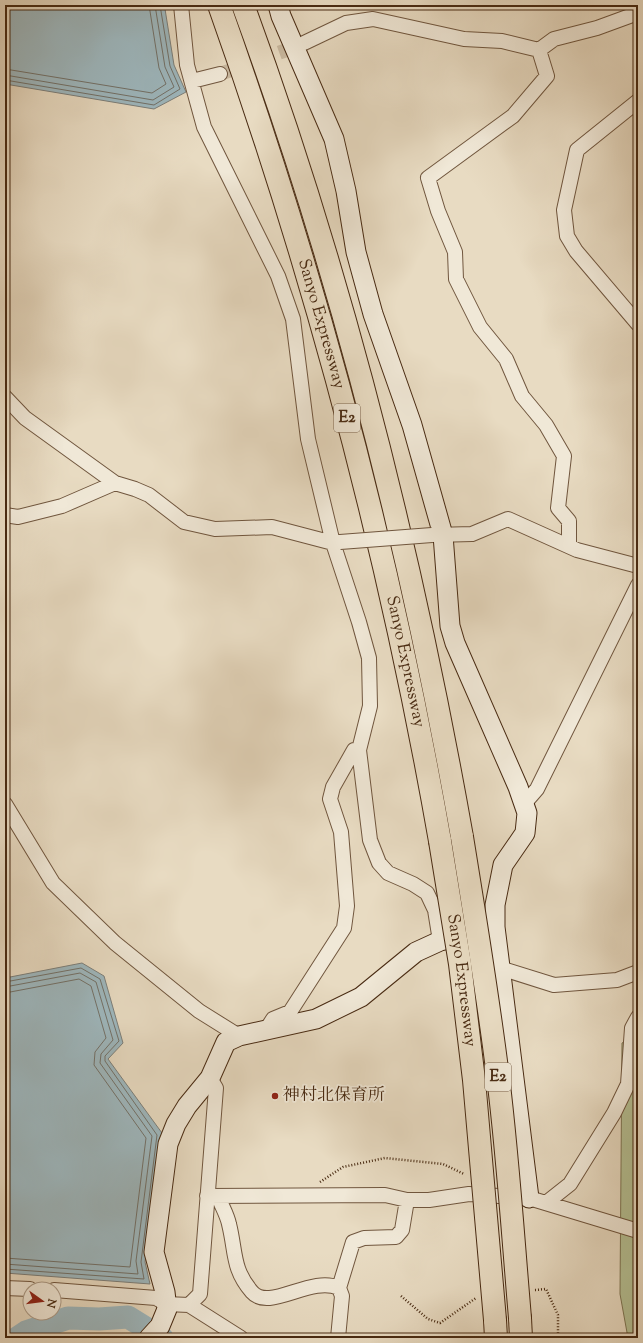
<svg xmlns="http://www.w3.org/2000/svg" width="643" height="1343" font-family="'Sorts Mill Goudy','Noto Serif JP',serif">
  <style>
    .green { fill: #b5c094; stroke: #7e7553 }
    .water { fill: #9eb8bf; stroke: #7c7f7a }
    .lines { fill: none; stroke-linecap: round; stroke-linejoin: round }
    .shore { stroke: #737168; stroke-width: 1 }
    .river { stroke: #9eb8bf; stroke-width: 23 }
    .street-tunnel { stroke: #c8b89f; stroke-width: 14; stroke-dasharray: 14 7; stroke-linecap: butt }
    .street-casing { stroke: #70563e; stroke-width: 16 }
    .secondary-casing { stroke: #482a12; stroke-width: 21 }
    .highway-casing { stroke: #482a12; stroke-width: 24 }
    .path { stroke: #482a12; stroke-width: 2.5; stroke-dasharray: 1 2; stroke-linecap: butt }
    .street { stroke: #f0e8d7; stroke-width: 14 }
    .secondary { stroke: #f0e8d7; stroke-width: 19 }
    .highway { stroke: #e8dbc2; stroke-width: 22 }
    .street-bridge-casing { stroke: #70563e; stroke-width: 16; stroke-linecap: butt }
    .highway-bridge-casing { stroke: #482a12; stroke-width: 24; stroke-linecap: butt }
    .street-bridge { stroke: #f0e8d7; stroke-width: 14 }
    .highway-bridge { stroke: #e8dbc2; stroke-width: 22 }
    .poi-dot { fill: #8f2418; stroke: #f0e8d7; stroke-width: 1.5 }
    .labels { text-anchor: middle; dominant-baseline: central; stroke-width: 3.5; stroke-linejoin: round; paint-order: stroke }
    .shield { fill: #f0e8d7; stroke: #7a634d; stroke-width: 1 }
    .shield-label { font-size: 16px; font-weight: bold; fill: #482a12 }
    .street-label { font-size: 17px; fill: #482a12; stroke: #f0e8d7 }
    .poi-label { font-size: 17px; fill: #482a12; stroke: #f0e8d7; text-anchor: start }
  </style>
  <rect width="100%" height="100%" fill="#e8dbc2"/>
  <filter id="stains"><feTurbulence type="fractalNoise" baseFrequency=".005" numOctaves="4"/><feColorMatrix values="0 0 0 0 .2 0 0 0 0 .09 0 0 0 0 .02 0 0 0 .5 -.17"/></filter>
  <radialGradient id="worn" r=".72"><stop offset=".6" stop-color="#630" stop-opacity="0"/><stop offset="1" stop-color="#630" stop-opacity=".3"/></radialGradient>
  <path class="green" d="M 638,1034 L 638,1338 L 628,1338 L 620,1294 L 622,1043 Z"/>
  <path class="water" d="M 5,5 L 163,5 L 165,9 L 174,65 L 186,92 L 154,109 L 5,84 Z
    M 82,963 L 104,976 L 123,1043 L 108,1059 L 162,1133 L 145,1262 L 150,1284 L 5,1273 L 5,978 Z"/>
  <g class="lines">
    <path class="shore" d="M 5,69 L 152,93 L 166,84 L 159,68 L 149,5
      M 5,75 L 153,100 L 174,87 L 165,67 L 155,5
      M 5,80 L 154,105 L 180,89 L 170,66 L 160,5
      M 5,982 L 81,968 L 100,979 L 119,1041 L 105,1056 L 105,1061 L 157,1135 L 141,1262 L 144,1279 L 5,1269
      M 5,987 L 80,973 L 96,982 L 113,1040 L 101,1054 L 100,1063 L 152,1136 L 136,1261 L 138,1274 L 5,1264
      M 5,993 L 79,979 L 91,986 L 106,1038 L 95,1052 L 94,1065 L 146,1138 L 130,1267 L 5,1258"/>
    <path class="river" d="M 17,1338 L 26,1332 L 68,1318 L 99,1319 L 128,1317 L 162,1338"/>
    <path class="street-tunnel" d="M 220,74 L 303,44"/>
    <g class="street-casing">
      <path id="street" d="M 181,5 L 187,65 L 204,127 L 278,276 L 293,319 L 308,439 L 333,543 L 359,622 L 369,658 L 370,706 L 359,750 L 370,840 L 379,863 L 388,873 L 413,884 L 427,893 L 435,910 L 440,941
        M 304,43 L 346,23 L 373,19 L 464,39 L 502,41 L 539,50 L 554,39 L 597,28 L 638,13
        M 539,50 L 547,76 L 513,116 L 428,178 L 438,211 L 455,252 L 456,279 L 480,327 L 506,359 L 522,396 L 546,425 L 564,456 L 558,508 L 569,521 L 569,546
        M 192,81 L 220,74
        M 638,101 L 577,150 L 564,210 L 567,236 L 576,251 L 638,324
        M 5,397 L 25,418 L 115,483
        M 5,515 L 18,517 L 62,506 L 115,483 L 135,489 L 149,495 L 184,522 L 215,529 L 272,527 L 333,543 L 340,542
        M 434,535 L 472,534 L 508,519 L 577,550 L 638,566
        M 5,804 L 53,883 L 115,943 L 199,1011 L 239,1036
        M 524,804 L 537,789 L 638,585
        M 500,968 L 554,985 L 617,980 L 638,972
        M 266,1030 L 273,1019 L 290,1012 L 344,928 L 347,906 L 341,832 L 330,799 L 333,787 L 354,750 L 359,750
        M 207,1196 L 385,1195 L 407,1200 L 429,1200 L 469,1194 L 529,1198 L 638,1231
        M 218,1196 C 221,1205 227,1214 229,1224 C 236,1252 232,1269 252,1292 C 269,1312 311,1275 339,1288 L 342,1296 L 338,1338
        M 546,1203 L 570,1184 L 614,1113 L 628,1084 L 632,1028 L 638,1017
        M 5,1288 L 30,1289
        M 339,1288 L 353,1242 L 364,1238 L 396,1237 L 402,1230 L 407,1200
        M 54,1290 L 156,1298 L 166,1304 L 189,1305 L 200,1294 L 216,1088 L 210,1078
        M 189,1305 L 241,1338"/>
    </g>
    <g class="secondary-casing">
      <path id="secondary" d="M 278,5 L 281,16 L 334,139 L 346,191 L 356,252 L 373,314 L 412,425 L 443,535 L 450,626 L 455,643 L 518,787 L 527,813 L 525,833 L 503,865 L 495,905 L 495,927 L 529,1198
        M 149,1338 L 160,1326 L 167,1309 L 165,1292 L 154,1252 L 168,1144 L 176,1124 L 187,1106 L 210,1078 L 226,1042 L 239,1036 L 316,1019 L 361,997 L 416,952 L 440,941 L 469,934"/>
    </g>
    <g class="highway-casing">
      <g id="highway">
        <path id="s1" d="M 219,5 C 316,277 390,556 440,841"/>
        <path d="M 243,5 C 342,274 412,555 462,837"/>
        <path d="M 520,1318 L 521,1338"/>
        <path d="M 495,1320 L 496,1338"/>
      </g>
    </g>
    <path class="path" d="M 320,1182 L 343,1167 L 385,1158 L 443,1164 L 464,1174
      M 535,1290 L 546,1289 L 558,1315 L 558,1338
      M 401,1296 L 428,1319 L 440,1323 L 476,1298"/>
    <use href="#street" class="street"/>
    <use href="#secondary" class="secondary"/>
    <use href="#highway" class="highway"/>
    <g class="street-bridge-casing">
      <path id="street-bridge" d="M 340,542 L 432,535"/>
    </g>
    <g class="highway-bridge-casing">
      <g id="highway-bridge">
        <path d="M 462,837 C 475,917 488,996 498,1077 C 508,1157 513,1237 520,1318"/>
        <path id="s2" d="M 440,841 L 460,964 L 474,1080 L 495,1320"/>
      </g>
    </g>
    <use href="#street-bridge" class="street-bridge"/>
    <use href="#highway-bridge" class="highway-bridge"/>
  </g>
  <circle class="poi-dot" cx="275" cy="1096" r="4"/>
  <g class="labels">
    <g class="shield">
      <rect x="334" y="404" width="26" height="28" rx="3"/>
      <rect x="485" y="1063" width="26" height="28" rx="3"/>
    </g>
    <g class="shield-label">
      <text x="347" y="418">E2</text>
      <text x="498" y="1077">E2</text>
    </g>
    <g class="street-label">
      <text stroke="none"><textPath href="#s1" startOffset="335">Sanyo Expressway</textPath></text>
      <text stroke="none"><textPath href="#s1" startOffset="683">Sanyo Expressway</textPath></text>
      <text stroke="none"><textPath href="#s2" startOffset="141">Sanyo Expressway</textPath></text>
    </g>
    <g class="poi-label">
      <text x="283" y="1096">神村北保育所</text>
    </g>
  </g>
  <rect width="643" height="1343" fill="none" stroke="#e8dbc2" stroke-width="20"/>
  <rect x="6" y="6" width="631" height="1331" fill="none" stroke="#482a12" stroke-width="2"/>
  <rect x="10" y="10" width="623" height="1323" fill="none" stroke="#482a12"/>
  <g transform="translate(42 1301) rotate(104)"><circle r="19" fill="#f0e8d7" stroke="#ad9c88"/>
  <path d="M0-3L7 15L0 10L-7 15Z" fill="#8f2418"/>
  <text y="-6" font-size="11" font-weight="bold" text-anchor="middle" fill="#482a12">N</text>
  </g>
  <rect width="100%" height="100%" filter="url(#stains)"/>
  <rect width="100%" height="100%" fill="url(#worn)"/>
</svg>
